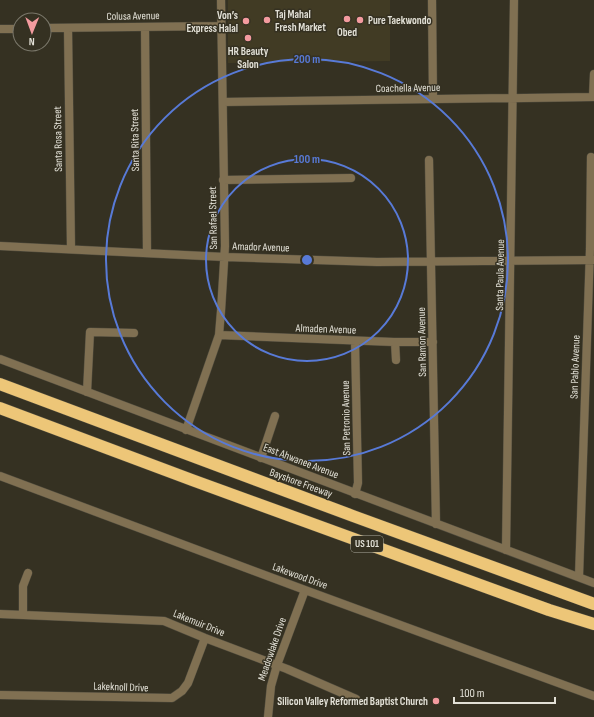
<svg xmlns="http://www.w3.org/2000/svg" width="594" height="717" font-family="'Sofia Sans Condensed',sans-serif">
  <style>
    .built { fill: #413b24 }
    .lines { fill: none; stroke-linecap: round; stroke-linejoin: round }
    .minor-casing { stroke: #514d3f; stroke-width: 9 }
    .highway-casing { stroke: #514d3f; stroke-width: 13 }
    .minor { stroke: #807052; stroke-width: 8 }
    .highway { stroke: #edc678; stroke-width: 12 }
    .ring { fill: none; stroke: #587ad7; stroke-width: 2 }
    .poi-dot { fill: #f49b9f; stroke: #353122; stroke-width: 1.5 }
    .labels { text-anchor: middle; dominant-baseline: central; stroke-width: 3; stroke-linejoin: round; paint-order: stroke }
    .shield { fill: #353122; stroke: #aeaca0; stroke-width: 1 }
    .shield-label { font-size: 10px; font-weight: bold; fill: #e2e0d6 }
    .poi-label { font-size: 11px; font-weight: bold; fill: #e2e0d6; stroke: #353122; text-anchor: start }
    .street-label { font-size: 11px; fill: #e2e0d6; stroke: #353122 }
    .centre { fill: #587ad7; stroke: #353122; stroke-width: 2 }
    .ring-label { font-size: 12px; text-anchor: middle; font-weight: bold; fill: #587ad7; stroke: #353122; stroke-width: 3; stroke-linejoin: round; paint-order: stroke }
  </style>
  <rect width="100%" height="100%" fill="#353122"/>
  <path class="built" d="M 228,0 L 390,0 L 390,61 L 228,63 Z"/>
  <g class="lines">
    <g class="minor-casing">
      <path id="minor" d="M 432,0 L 433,99
        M 145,27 L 147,253
        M 44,28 L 222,26
        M 68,28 L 71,249
        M 0,29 L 20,29
        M 223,102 L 593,97 L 594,74
        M 429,160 L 436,524
        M 223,180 L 351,178
        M 0,246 L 225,257 L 377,262 L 594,260
        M 219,335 L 394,342 L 433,342
        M 395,342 L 396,360
        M 0,359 L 594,583
        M 87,392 L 90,332 L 134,333
        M 186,430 L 219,335 L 221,311 L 225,246 L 221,0
        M 261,458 L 275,416
        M 0,476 L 305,590 L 594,696
        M 355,494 L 358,483 L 355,341
        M 506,550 L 514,0
        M 579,577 L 590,249 L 591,157
        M 0,614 L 164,621 L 205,638 L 287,669 L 356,699
        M 23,614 L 23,586 L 28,573
        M 0,695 L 172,698 L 182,691 L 188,683 L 205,638
        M 268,717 L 271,686 L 277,665 L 305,590"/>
    </g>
    <g class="highway-casing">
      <path id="highway" d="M 0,384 L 353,516 L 594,604
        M 0,408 L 192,480 L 549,610 L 594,624"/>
    </g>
    <use href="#minor" class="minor"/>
    <use href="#highway" class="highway"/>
  </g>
  <g class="ring">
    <circle cx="307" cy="260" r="101"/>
    <circle cx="307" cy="260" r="201"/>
  </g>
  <g class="poi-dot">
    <circle cx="347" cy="19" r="4"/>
    <circle cx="267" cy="20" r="4"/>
    <circle cx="360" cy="20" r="4"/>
    <circle cx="246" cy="21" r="4"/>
    <circle cx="248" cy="38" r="4"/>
    <circle cx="436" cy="701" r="4"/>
  </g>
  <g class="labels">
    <rect class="shield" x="351" y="536" width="32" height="16" rx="3"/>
    <g class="shield-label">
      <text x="367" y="544">US 101</text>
    </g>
    <g class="poi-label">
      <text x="275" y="14">Taj Mahal<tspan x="275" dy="13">Fresh Market</tspan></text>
      <text x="238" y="15" text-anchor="end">Von’s<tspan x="238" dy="13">Express Halal</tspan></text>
      <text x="368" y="20">Pure Taekwondo</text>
      <text x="347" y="32" text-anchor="middle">Obed</text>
      <text x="248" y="51" text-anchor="middle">HR Beauty<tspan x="248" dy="13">Salon</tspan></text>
      <text x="428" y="701" text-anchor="end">Silicon Valley Reformed Baptist Church</text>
    </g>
    <g class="street-label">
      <text transform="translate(133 16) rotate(-1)">Colusa Avenue</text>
      <text transform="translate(408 88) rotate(-1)">Coachella Avenue</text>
      <text transform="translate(58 139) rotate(-91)">Santa Rosa Street</text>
      <text transform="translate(135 140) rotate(-91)">Santa Rita Street</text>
      <text transform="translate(213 218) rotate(-91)">San Rafael Street</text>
      <text transform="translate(261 247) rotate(2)">Amador Avenue</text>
      <text transform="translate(500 275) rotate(-89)">Santa Paula Avenue</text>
      <text transform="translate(326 329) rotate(2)">Almaden Avenue</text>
      <text transform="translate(422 342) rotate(-91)">San Ramon Avenue</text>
      <text transform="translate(575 367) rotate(-88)">San Pablo Avenue</text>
      <text transform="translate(346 418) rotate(-91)">San Petronio Avenue</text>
      <text transform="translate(301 461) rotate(21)">East Ahwanee Avenue</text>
      <text transform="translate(301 483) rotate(20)">Bayshore Freeway</text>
      <text transform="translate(300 576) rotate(20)">Lakewood Drive</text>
      <text transform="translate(199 623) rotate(22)">Lakemuir Drive</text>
      <text transform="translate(272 649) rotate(-71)">Meadowlake Drive</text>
      <text transform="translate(121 687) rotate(2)">Lakeknoll Drive</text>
    </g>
  </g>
  <circle cx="307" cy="260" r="6" class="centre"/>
  <g class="ring-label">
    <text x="307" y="63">200 m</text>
    <text x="307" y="163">100 m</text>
  </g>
  <g transform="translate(32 32) rotate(181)"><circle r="19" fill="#353122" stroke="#7a776a"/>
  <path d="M0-3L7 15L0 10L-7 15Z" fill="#f49b9f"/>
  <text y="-6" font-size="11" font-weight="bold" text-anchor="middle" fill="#e2e0d6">N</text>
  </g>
  <path d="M454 697v6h101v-6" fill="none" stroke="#e2e0d6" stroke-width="2"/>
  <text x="460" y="697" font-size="12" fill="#e2e0d6" stroke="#353122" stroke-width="3" paint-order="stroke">100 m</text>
</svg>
